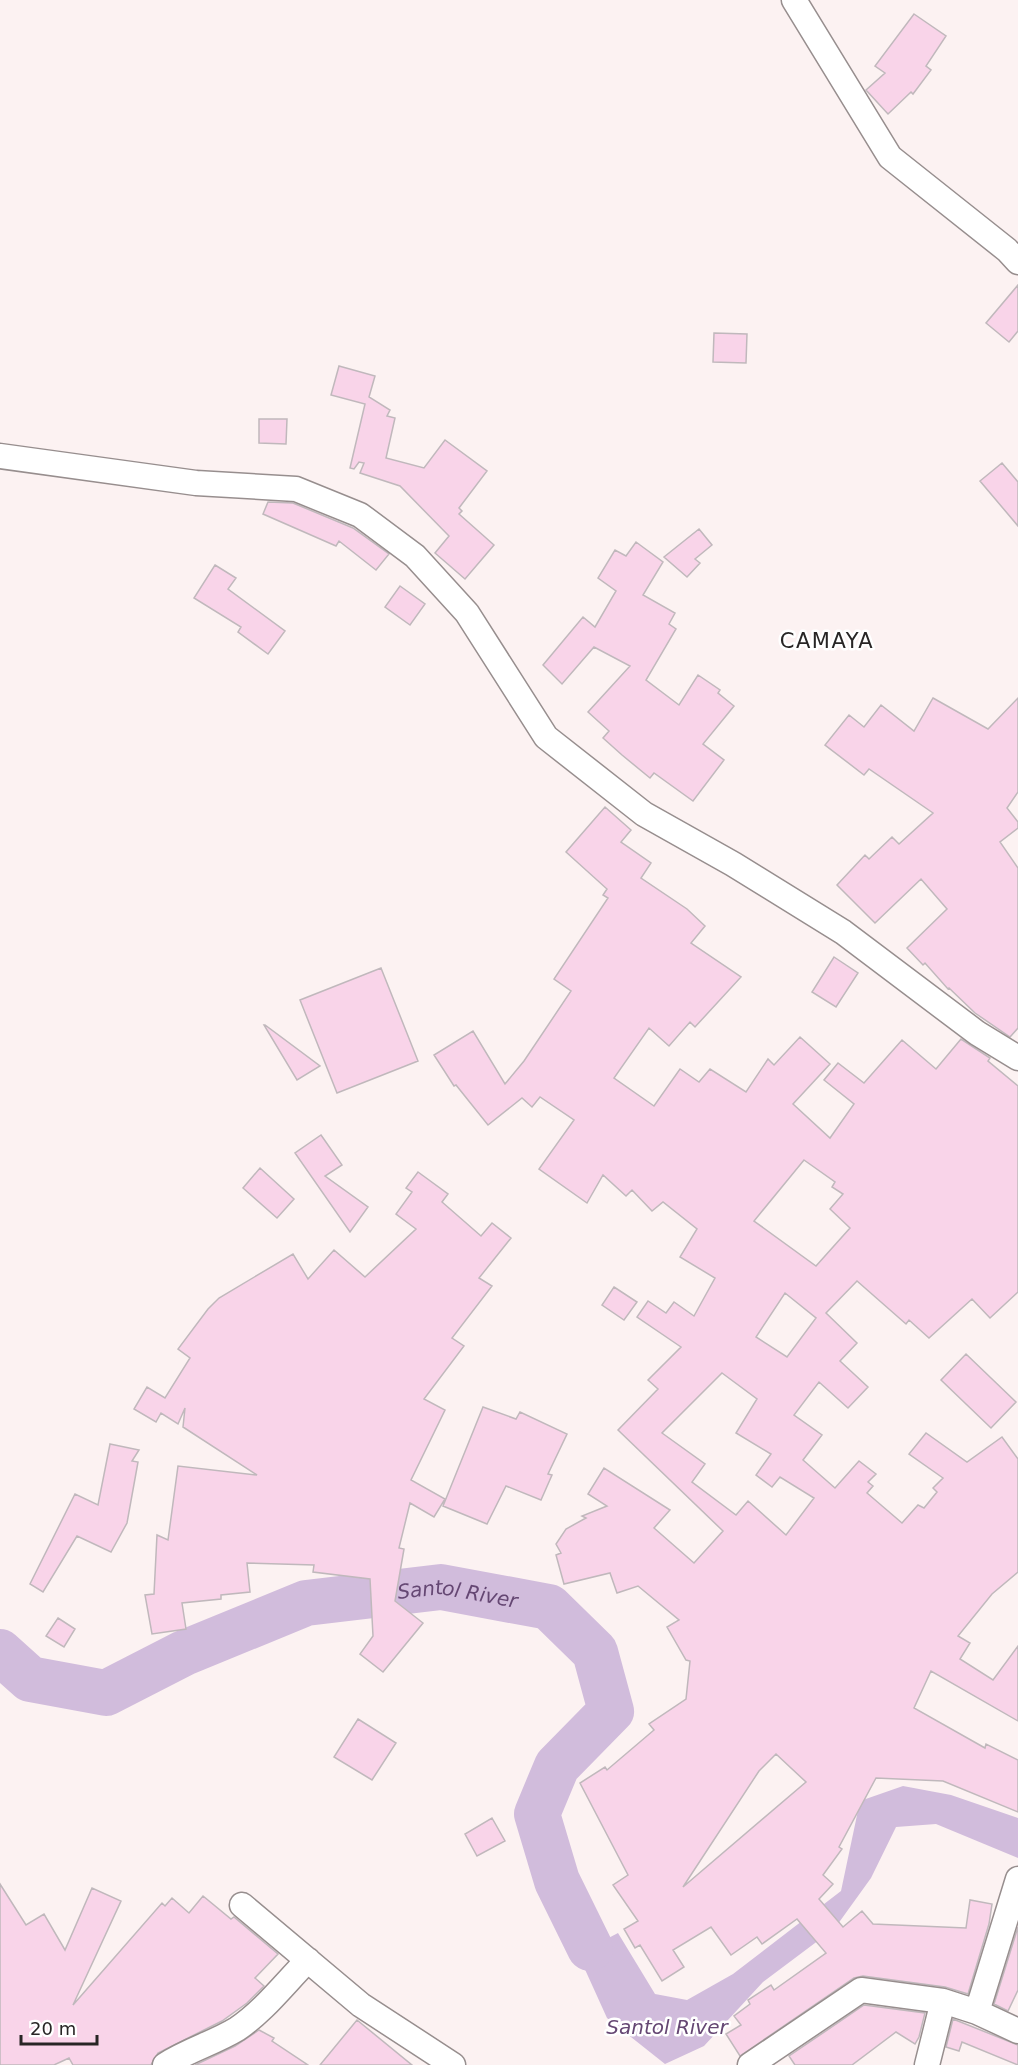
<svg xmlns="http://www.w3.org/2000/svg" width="1018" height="2065" font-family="'DejaVu Sans',sans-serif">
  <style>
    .water { fill: #d1bcdc }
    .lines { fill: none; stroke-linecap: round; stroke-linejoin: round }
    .river { stroke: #d1bcdc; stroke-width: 46 }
    .building { fill: #f9d4e9; stroke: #c0b8bc; stroke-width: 1.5; fill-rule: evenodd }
    .minor-casing { stroke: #978e8e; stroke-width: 27 }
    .minor { stroke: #fff; stroke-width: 24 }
    .labels { text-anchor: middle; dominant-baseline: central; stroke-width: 5; stroke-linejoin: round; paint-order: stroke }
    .water-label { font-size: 20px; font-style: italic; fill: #654773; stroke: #fff }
    .quarter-label { font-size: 21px; letter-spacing: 1.5px; fill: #282525; stroke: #fff }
  </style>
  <rect width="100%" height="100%" fill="#fcf2f2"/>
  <path class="water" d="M 903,1786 L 951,1795 L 1018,1818 L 1018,1858 L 936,1824 L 896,1827 L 871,1878 L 835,1928 L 763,1982 L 704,2046 L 665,2064 L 607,2018 L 578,1954 L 618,1933 L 655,1994 L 687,2000 L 733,1974 L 841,1891 L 860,1801 Z"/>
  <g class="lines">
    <path class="river" id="s1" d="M 0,1652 L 30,1679 L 106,1693 L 184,1653 L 306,1603 L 441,1587 L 549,1607 L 595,1652 L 611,1711 L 557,1766 L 537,1814 L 557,1881 L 590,1948"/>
  </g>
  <path class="building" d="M 914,14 L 946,36 L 926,66 L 931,70 L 913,94 L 911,92 L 888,114 L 866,90 L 885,73 L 875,66 Z
    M 1018,285 L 1018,331 L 1009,342 L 986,323 Z
    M 714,333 L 747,334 L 746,363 L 713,362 Z
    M 339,366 L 375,376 L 369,397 L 390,410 L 387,416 L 395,418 L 386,458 L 424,468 L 445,440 L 487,471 L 459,508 L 462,511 L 459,514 L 494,545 L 465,579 L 435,553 L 449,536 L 400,486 L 360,473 L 364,463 L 359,462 L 354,469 L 350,468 L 365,404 L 331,395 Z
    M 259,419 L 287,419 L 286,444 L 259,443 Z
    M 1002,463 L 1018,482 L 1018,526 L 980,481 Z
    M 268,502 L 293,503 L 353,528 L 389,554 L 376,570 L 339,541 L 336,546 L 263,514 Z
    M 699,529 L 712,545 L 695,559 L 700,563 L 687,577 L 664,557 Z
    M 636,542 L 663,562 L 643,595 L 675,613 L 669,624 L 676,629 L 646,680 L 679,705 L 698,675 L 720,690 L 718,693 L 734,706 L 703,744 L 724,760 L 693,801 L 654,773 L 650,778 L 622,755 L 603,738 L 609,731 L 588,712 L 630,666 L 594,647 L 562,684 L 543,665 L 583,617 L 595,627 L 616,591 L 598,578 L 615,550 L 626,556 Z
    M 215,565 L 236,578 L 228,589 L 285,631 L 268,654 L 238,632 L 241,627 L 194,598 Z
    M 400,586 L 425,604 L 410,625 L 385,607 Z
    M 933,698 L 988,729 L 1018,698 L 1018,792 L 1007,808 L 1018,822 L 1018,828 L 1000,842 L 1018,868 L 1018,1028 L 1010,1037 L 975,1013 L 949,988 L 948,989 L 925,963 L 923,965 L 907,948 L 947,909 L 921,879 L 875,923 L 837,885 L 865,855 L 869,859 L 892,837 L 899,844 L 933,813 L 869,769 L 864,775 L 825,745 L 849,715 L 864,727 L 881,705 L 914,731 Z
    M 605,807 L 631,830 L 621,842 L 651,863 L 641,878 L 687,909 L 705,926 L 691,943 L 741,977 L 695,1027 L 690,1022 L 669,1046 L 649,1028 L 614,1078 L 654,1106 L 680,1069 L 699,1082 L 710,1069 L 746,1092 L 768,1059 L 774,1065 L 800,1037 L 830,1064 L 793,1104 L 830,1138 L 854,1104 L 824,1080 L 838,1063 L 864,1083 L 902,1040 L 936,1069 L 961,1039 L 990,1058 L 988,1061 L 1018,1086 L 1018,1292 L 990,1318 L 972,1299 L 929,1338 L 909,1320 L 906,1324 L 857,1281 L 826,1313 L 857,1343 L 840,1361 L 868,1387 L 848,1408 L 819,1382 L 794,1415 L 822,1435 L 803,1460 L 835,1488 L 859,1461 L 876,1474 L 868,1482 L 873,1486 L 867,1493 L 902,1523 L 918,1505 L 924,1508 L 937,1492 L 933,1488 L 943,1478 L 909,1454 L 926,1433 L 967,1462 L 1002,1437 L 1018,1459 L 1018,1572 L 992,1594 L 958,1636 L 970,1643 L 960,1659 L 993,1680 L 1018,1646 L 1018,1721 L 931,1671 L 914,1708 L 985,1748 L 986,1744 L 1018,1760 L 1018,1812 L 943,1781 L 876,1778 L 839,1847 L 842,1849 L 823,1875 L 833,1884 L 819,1899 L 843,1927 L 862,1911 L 873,1924 L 966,1928 L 970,1900 L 992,1904 L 989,1924 L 968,1994 L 945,1987 L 863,1976 L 854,1978 L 740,2056 L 726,2034 L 741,2025 L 734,2016 L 750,2004 L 748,2000 L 771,1985 L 774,1990 L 826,1953 L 797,1919 L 762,1944 L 757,1937 L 731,1955 L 711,1927 L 673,1950 L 684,1967 L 662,1981 L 640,1945 L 635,1948 L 624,1929 L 638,1921 L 613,1885 L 628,1875 L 580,1783 L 605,1767 L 607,1770 L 654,1730 L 649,1724 L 686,1699 L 690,1661 L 686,1660 L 667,1627 L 679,1620 L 638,1586 L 617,1593 L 610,1573 L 564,1584 L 556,1555 L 561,1553 L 556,1544 L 566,1529 L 586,1518 L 582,1516 L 607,1506 L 588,1494 L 604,1468 L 670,1510 L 654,1528 L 694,1563 L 723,1531 L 618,1430 L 658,1389 L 648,1380 L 681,1347 L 637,1317 L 648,1301 L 666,1313 L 674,1302 L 694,1316 L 715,1278 L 680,1257 L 697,1229 L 663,1202 L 652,1211 L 632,1190 L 626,1196 L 603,1175 L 587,1203 L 539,1169 L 574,1120 L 540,1097 L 532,1107 L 522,1098 L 488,1125 L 456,1085 L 454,1086 L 434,1055 L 473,1031 L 505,1084 L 524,1061 L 571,991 L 554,979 L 608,898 L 603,895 L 607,889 L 566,852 ZM 804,1160 L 835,1182 L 832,1187 L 843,1194 L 830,1209 L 850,1228 L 816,1266 L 754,1221 ZM 785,1293 L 816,1318 L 787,1357 L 756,1337 ZM 722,1373 L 757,1399 L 736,1433 L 771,1454 L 756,1475 L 772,1487 L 780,1477 L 814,1498 L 786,1535 L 748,1501 L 736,1515 L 692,1482 L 705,1464 L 662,1433 ZM 776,1754 L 806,1782 L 683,1887 L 759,1771 Z
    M 834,957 L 858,973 L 836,1007 L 812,992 Z
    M 381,968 L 418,1061 L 337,1093 L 300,1000 Z
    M 264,1025 L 265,1025 L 320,1066 L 297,1080 Z
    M 321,1135 L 342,1165 L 325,1176 L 368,1207 L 350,1232 L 295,1153 Z
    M 260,1168 L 294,1199 L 277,1218 L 243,1188 Z
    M 418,1172 L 448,1194 L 442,1202 L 481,1236 L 492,1223 L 511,1238 L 479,1278 L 492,1286 L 452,1338 L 464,1346 L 424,1399 L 445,1410 L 411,1480 L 445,1499 L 434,1517 L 410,1503 L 399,1548 L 404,1549 L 395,1601 L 423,1623 L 383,1672 L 360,1654 L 373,1636 L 370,1579 L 313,1572 L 314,1565 L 247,1563 L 250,1592 L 221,1595 L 221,1599 L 182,1603 L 186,1629 L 152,1634 L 145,1595 L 154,1594 L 157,1535 L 168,1540 L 178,1466 L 257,1475 L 183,1427 L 185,1408 L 178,1424 L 161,1413 L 156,1422 L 134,1409 L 147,1387 L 165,1398 L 190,1358 L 178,1349 L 208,1309 L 219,1298 L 293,1254 L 308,1279 L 334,1250 L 365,1277 L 416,1229 L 396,1214 L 412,1192 L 406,1188 Z
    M 614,1287 L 637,1302 L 624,1320 L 602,1305 Z
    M 966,1354 L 1016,1402 L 991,1428 L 941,1380 Z
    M 483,1407 L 516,1419 L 520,1412 L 567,1434 L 548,1474 L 552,1475 L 541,1500 L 506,1486 L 487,1524 L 443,1506 Z
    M 110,1444 L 139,1450 L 132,1461 L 138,1462 L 127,1523 L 111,1552 L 77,1536 L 43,1592 L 30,1584 L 75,1494 L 98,1505 Z
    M 58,1618 L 75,1629 L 64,1647 L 46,1636 Z
    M 358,1719 L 396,1743 L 372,1780 L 334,1757 Z
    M 492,1818 L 505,1841 L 477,1856 L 465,1834 Z
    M 0,1884 L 26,1925 L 44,1914 L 65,1950 L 92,1888 L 121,1901 L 73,2005 L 162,1903 L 165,1906 L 172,1898 L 189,1913 L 203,1896 L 231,1919 L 234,1917 L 278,1954 L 255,1978 L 264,1986 L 247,2003 L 222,2021 L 158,2053 L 151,2065 L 73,2065 L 69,2058 L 54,2065 L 0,2065 Z
    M 1018,1927 L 1018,1990 L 1008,2011 L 994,2004 Z
    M 864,2005 L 925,2013 L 919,2037 L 915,2044 L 896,2032 L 852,2065 L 795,2065 L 789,2056 Z
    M 953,2019 L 1018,2045 L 1018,2065 L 962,2042 L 959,2051 L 946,2047 Z
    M 357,2020 L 412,2065 L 320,2065 Z
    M 259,2030 L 274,2038 L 272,2041 L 308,2065 L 195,2065 L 235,2046 Z"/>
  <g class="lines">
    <g class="minor-casing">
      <path id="minor" d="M 794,0 L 890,157 L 1007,250 L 1018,262
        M 0,456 L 196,483 L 296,489 L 360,515 L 415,556 L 467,613 L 546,737 L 644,814 L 733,864 L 843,932 L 977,1033 L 1018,1058
        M 242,1905 L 361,2005 L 453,2065
        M 977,2012 L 1018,1879
        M 165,2065 C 188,2050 214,2043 237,2029 C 264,2011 285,1983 308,1960
        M 750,2065 L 861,1990 L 943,2001 L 977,2012 L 1018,2031
        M 927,2065 L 943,2001"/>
    </g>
    <use href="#minor" class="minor"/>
  </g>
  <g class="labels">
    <g class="water-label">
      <text stroke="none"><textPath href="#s1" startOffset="490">Santol River</textPath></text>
      <text x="667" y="2027">Santol River</text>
    </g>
    <g class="quarter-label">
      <text x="827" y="641">CAMAYA</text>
    </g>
  </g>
  <path d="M21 2035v9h76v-9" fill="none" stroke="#282525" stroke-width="3"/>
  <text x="30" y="2035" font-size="18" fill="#282525" stroke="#ffffff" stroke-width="4.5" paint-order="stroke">20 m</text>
</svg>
